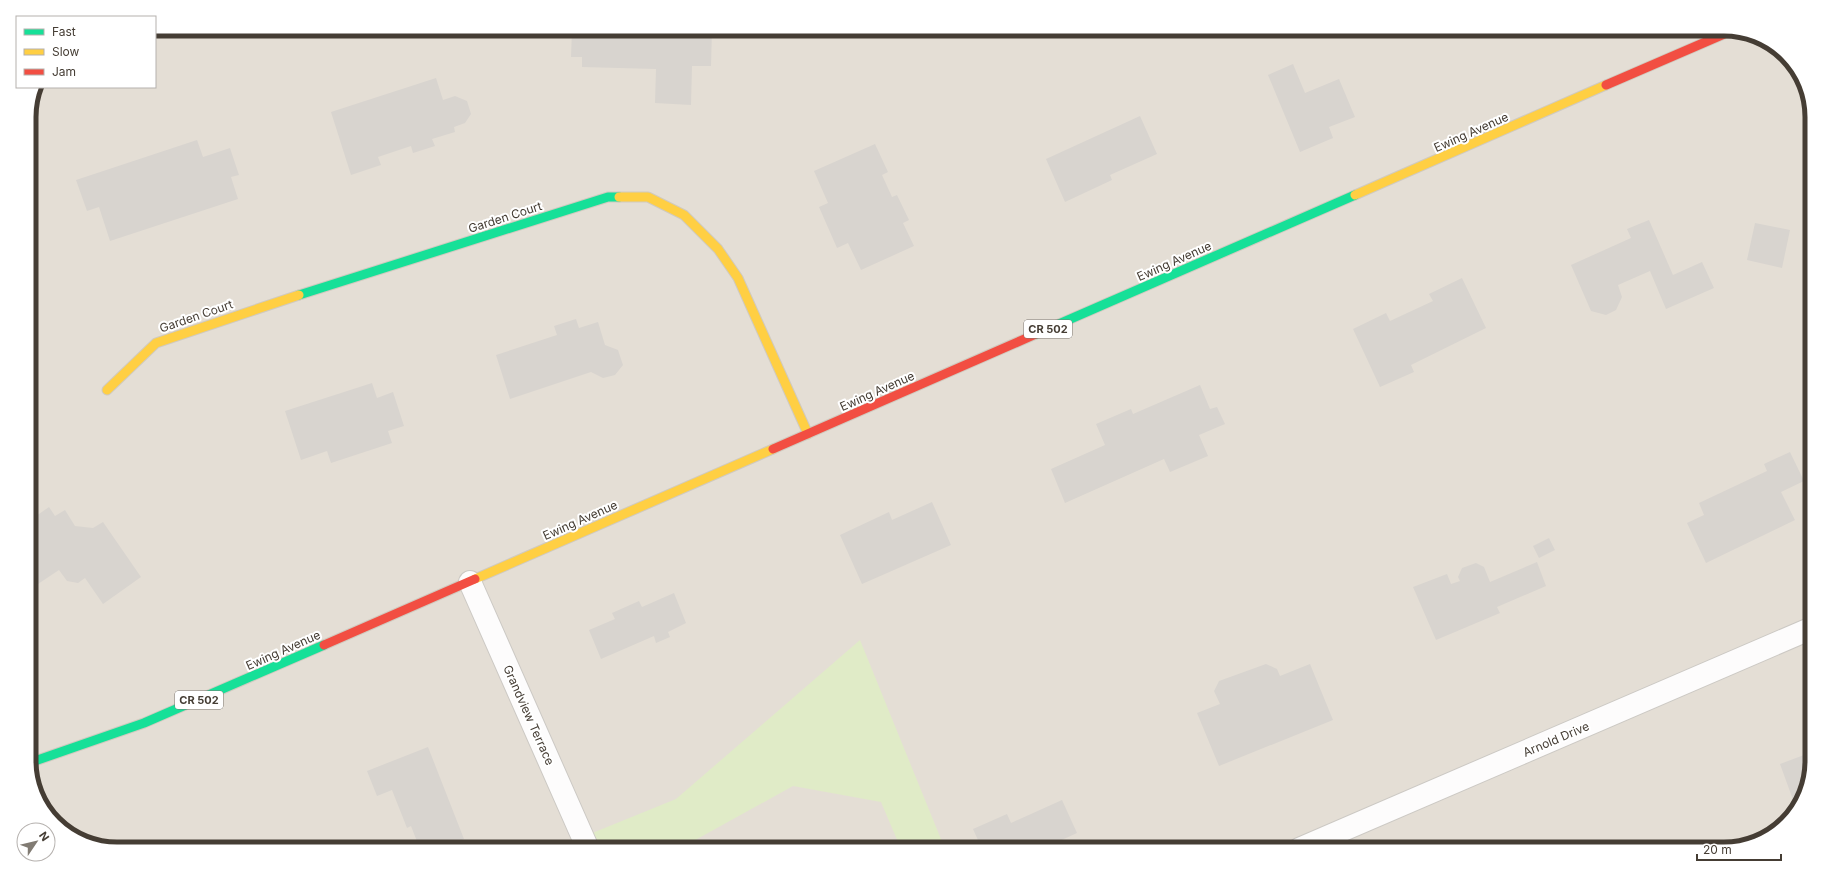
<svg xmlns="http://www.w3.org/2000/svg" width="1841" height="878" font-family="Inter,sans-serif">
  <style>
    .residential { fill: #e4ded5 }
    .green { fill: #e0ebc7 }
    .building { fill: #d8d4cf }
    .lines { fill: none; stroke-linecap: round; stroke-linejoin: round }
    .street-casing { stroke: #ccc9c4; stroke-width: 24 }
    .fast-casing { stroke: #d0cabf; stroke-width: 11 }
    .slow-casing { stroke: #d0cabf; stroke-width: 11 }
    .jam-casing { stroke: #d0cabf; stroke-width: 11 }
    .street { stroke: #fdfcfc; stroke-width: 22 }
    .fast { stroke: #16e098; stroke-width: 9 }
    .slow { stroke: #ffcf43; stroke-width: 9 }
    .jam { stroke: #f24e42; stroke-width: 9 }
    .labels { text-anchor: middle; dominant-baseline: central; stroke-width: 4; stroke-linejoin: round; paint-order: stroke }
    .shield { fill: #fff; stroke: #7d7771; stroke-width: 1 }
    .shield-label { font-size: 11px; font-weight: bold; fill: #453d34 }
    .street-label { font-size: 12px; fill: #453d34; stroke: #fff }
    .rim { fill: none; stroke: #453d34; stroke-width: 5 }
  </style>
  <rect width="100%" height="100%" fill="#f0ede8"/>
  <path class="residential" d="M 155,29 L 1724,29 L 1763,38 L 1797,68 L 1812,111 L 1812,761 L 1803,800 L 1773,834 L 1725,849 L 117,849 L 78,840 L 44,810 L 29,767 L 29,111 L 35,87 L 155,87 Z"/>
  <path class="green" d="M 860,640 L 945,849 L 901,849 L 881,802 L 793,786 L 679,849 L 553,849 L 676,799 Z"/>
  <path class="building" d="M 572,29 L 712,29 L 711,66 L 692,66 L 691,105 L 655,103 L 656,69 L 582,67 L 582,57 L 571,57 Z
    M 1293,64 L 1305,93 L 1339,79 L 1355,117 L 1329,127 L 1333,138 L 1300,152 L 1268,75 Z
    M 436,78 L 443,100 L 455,96 L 467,101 L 471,114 L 465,123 L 454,127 L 455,132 L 432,139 L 435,146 L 413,153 L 411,146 L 378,157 L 381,165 L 351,175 L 331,112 Z
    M 1140,116 L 1157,154 L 1110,175 L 1112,180 L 1065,202 L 1046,159 Z
    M 197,140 L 203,157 L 230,148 L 239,175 L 231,177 L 238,199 L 110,241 L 99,207 L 87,211 L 76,180 Z
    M 875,144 L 888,172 L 882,175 L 892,197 L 897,195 L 909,220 L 903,223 L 914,246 L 861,270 L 848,243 L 837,248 L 819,207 L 828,203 L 814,171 Z
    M 1649,220 L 1673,275 L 1702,262 L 1714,288 L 1666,309 L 1650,271 L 1618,285 L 1622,297 L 1616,310 L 1606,315 L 1591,311 L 1571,265 L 1631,238 L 1627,229 Z
    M 1755,223 L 1790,230 L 1782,268 L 1747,260 Z
    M 1462,278 L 1486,328 L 1411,365 L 1414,372 L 1380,387 L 1353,329 L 1386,313 L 1390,321 L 1433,301 L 1429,294 Z
    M 576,319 L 579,328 L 598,322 L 605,345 L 618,350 L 623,365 L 615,375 L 603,378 L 591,372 L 510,399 L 496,355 L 557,335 L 554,326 Z
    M 372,383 L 377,398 L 393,392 L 404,426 L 388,431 L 392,443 L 331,463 L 327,451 L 301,460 L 285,411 Z
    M 1200,385 L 1210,409 L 1217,407 L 1225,424 L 1199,435 L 1208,456 L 1170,472 L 1164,459 L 1065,503 L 1051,469 L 1105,445 L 1096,424 L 1131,409 L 1133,414 Z
    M 1790,452 L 1804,481 L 1781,492 L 1795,520 L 1706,563 L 1687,523 L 1704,515 L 1699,503 L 1767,471 L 1764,464 Z
    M 932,502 L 951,545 L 862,584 L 840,535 L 889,512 L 892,520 Z
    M 49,507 L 55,516 L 65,510 L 75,526 L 93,528 L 103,522 L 141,577 L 103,604 L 85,578 L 78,583 L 67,581 L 59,570 L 29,590 L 29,521 Z
    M 1549,538 L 1555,550 L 1539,558 L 1533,546 Z
    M 1537,562 L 1546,586 L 1497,607 L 1500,613 L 1436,640 L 1413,587 L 1447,574 L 1451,584 L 1460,581 L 1458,577 L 1462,568 L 1476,563 L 1484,567 L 1490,582 Z
    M 674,593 L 686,623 L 668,632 L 670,637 L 656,643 L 654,636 L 601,659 L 589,630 L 615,619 L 612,613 L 639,601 L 642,607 Z
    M 1266,664 L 1277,669 L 1280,676 L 1310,664 L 1333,720 L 1219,766 L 1197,713 L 1220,704 L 1214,691 L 1219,681 Z
    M 428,747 L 464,839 L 439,849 L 420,849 L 411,826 L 407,828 L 392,790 L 377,796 L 367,771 Z
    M 1812,752 L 1812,761 L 1803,800 L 1796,808 L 1780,764 Z
    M 1062,800 L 1077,833 L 1055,843 L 1057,848 L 982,849 L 973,829 L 1007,814 L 1011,823 Z
    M 1636,843 L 1639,849 L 1622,849 Z"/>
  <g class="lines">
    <g class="street-casing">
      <path id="street" d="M 470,582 L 588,849
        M 1299,849 L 1812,628"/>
    </g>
    <g class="fast-casing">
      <path id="fast" d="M 299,295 L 608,197 L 619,197
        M 1036,334 L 1355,195
        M 29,763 L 144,723 L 324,645"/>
    </g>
    <g class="slow-casing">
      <path id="slow" d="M 1355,195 L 1606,85
        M 619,197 L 648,197 L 684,215 L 718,249 L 738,278 L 808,434
        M 107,390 L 156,343 L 299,295
        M 475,579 L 773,449"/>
    </g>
    <g class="jam-casing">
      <path id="jam" d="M 1606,85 L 1731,31
        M 773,449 L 1036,334
        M 324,645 L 475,579"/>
    </g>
    <use href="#street" class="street"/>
    <use href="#fast" class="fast"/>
    <use href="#slow" class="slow"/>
    <use href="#jam" class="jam"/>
  </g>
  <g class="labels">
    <g class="shield">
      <rect x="1024" y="320" width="48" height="18" rx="3"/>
      <rect x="175" y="691" width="48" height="18" rx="3"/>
    </g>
    <g class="shield-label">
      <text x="1048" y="329">CR 502</text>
      <text x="199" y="700">CR 502</text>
    </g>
    <g class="street-label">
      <text transform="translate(1471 132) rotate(-24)">Ewing Avenue</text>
      <text transform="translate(505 217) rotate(-18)">Garden Court</text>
      <text transform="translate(1174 261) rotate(-24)">Ewing Avenue</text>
      <text transform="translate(196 316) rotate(-19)">Garden Court</text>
      <text transform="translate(877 391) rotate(-24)">Ewing Avenue</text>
      <text transform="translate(580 520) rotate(-24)">Ewing Avenue</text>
      <text transform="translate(283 650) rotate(-24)">Ewing Avenue</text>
      <text transform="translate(529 715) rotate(66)">Grandview Terrace</text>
      <text transform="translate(1556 739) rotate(-23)">Arnold Drive</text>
    </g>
  </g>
  <path d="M0 0H1841V878H0ZM117 36H1724A81 81 0 0 1 1805 117V761A81 81 0 0 1 1724 842H117A81 81 0 0 1 36 761V117A81 81 0 0 1 117 36Z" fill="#fff" fill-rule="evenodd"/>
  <path class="rim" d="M117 36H1724A81 81 0 0 1 1805 117V761A81 81 0 0 1 1724 842H117A81 81 0 0 1 36 761V117A81 81 0 0 1 117 36Z"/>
  <rect x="16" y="16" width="140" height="72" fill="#ffffff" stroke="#b5b1ae"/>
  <rect x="24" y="29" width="20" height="6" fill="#16e098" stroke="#b5b1ae"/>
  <text x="52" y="36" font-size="12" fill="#453d34">Fast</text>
  <rect x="24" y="49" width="20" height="6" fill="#ffcf43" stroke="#b5b1ae"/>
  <text x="52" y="56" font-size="12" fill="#453d34">Slow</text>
  <rect x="24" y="69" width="20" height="6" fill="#f24e42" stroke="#b5b1ae"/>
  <text x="52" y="76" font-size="12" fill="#453d34">Jam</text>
  <g transform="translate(36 842) rotate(55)"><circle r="19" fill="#ffffff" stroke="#b5b1ae"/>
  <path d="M0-3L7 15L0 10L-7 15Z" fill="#817b73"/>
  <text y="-6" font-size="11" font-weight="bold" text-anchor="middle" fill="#453d34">N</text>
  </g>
  <path d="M1697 854v6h84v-6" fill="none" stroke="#453d34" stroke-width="2"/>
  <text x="1703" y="854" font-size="12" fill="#453d34" stroke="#ffffff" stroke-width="3" paint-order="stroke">20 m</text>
</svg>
